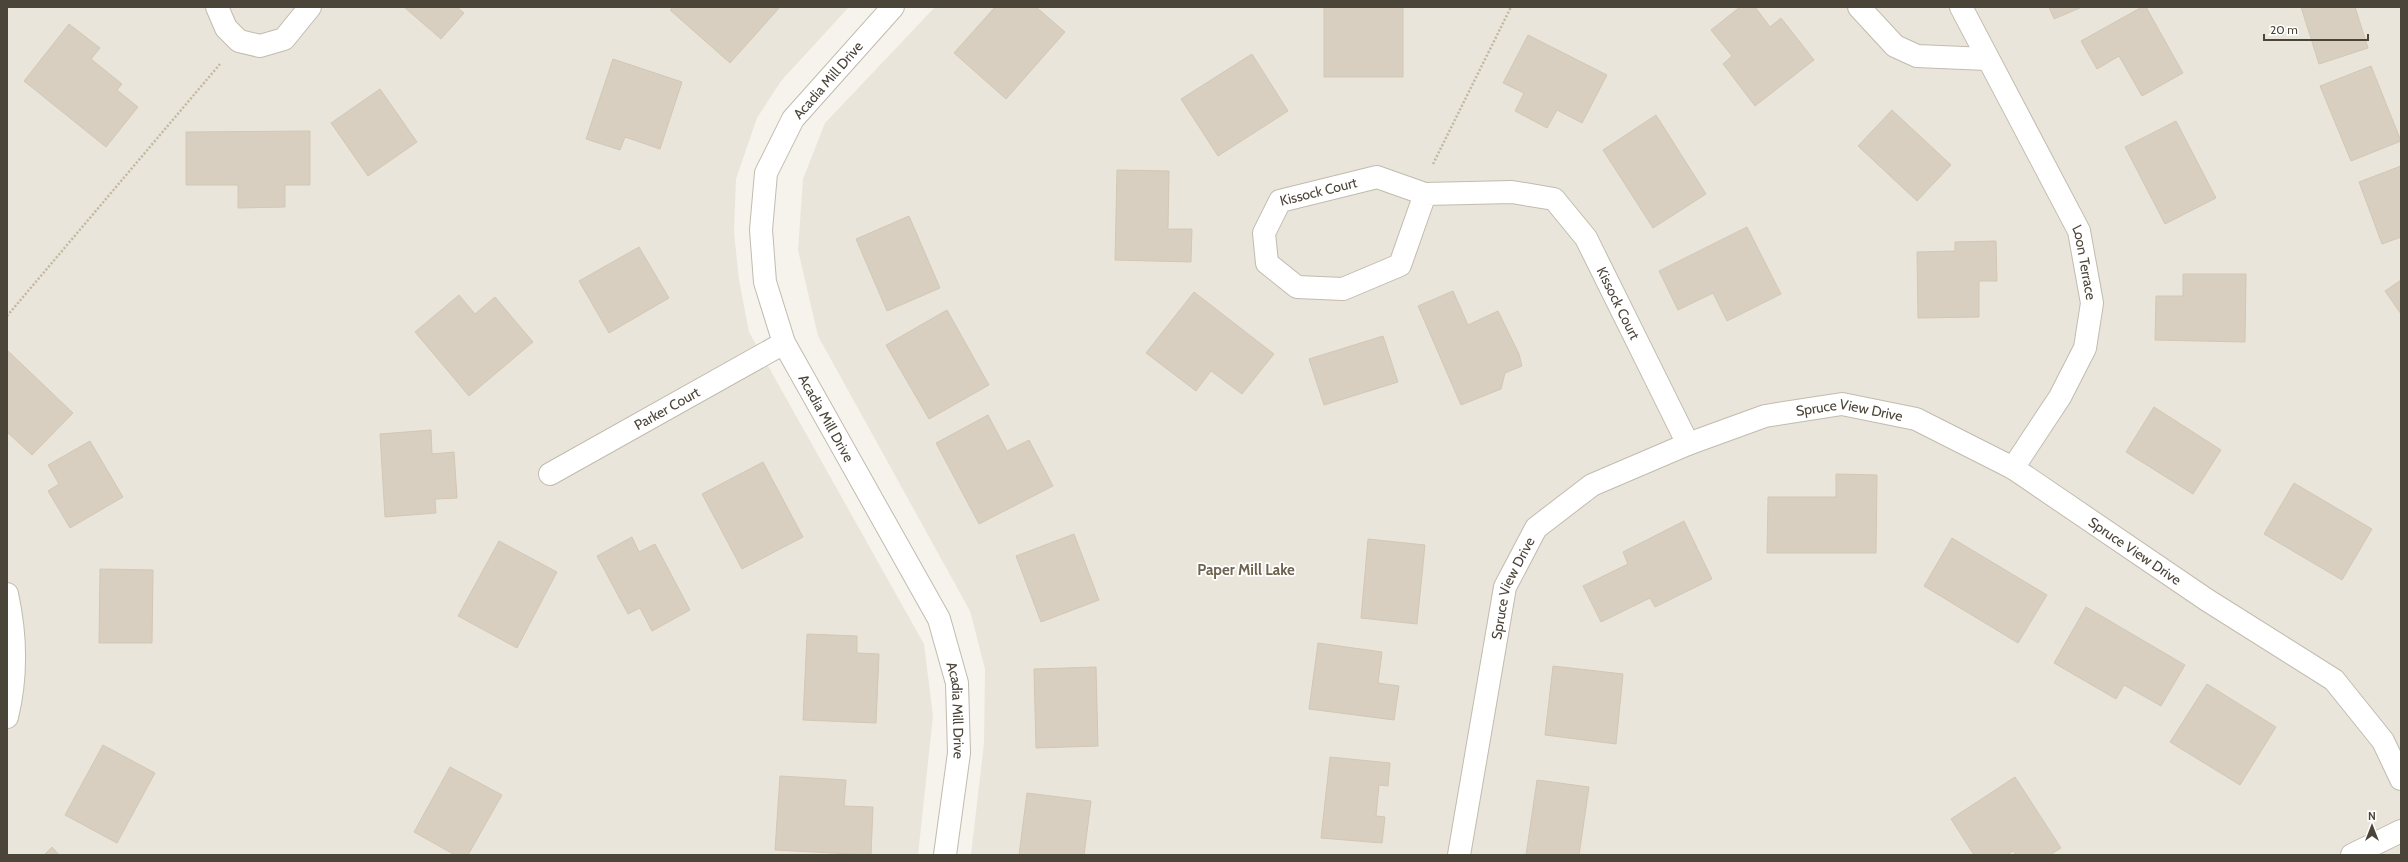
<svg xmlns="http://www.w3.org/2000/svg" width="2408" height="862" font-family="Cabin,sans-serif">
  <style>
    .residential { fill: #eae5da }
    .building { fill: #d8cfc1; stroke: #d3c7b4 }
    .lines { fill: none; stroke-linecap: round; stroke-linejoin: round }
    .minor-casing { stroke: #c2bbae; stroke-width: 24 }
    .tertiary-casing { stroke: #c2bbae; stroke-width: 24 }
    .path { stroke: #c4b79f; stroke-width: 2.5; stroke-dasharray: 2 2; stroke-linecap: butt }
    .minor { stroke: #fff; stroke-width: 22 }
    .tertiary { stroke: #fff; stroke-width: 22 }
    .labels { text-anchor: middle; dominant-baseline: central; stroke-width: 3.5; stroke-linejoin: round; paint-order: stroke }
    .street-label { font-size: 14px; fill: #4b4439; stroke: #fff }
    .neighbourhood-label { font-size: 15px; font-weight: bold; fill: #6e6250; stroke: #fff }
  </style>
  <rect width="100%" height="100%" fill="#f6f3ec"/>
  <path class="residential" d="M 7,7 L 849,7 L 781,81 L 757,118 L 736,179 L 734,232 L 739,280 L 749,332 L 924,644 L 933,716 L 918,855 L 7,855 Z
    M 935,7 L 2401,7 L 2401,855 L 971,855 L 984,743 L 985,669 L 970,611 L 818,336 L 798,250 L 803,179 L 825,123 Z"/>
  <path class="building" d="M 404,7 L 457,7 L 464,13 L 441,39 Z
    M 673,7 L 780,7 L 730,63 L 670,10 Z
    M 995,7 L 1036,7 L 1065,32 L 1006,99 L 954,53 Z
    M 1324,7 L 1403,7 L 1403,77 L 1324,77 Z
    M 1740,7 L 1755,7 L 1770,27 L 1781,18 L 1814,60 L 1755,106 L 1723,64 L 1732,56 L 1711,30 Z
    M 2049,7 L 2082,7 L 2054,19 Z
    M 2142,7 L 2146,7 L 2183,73 L 2142,96 L 2119,56 L 2097,69 L 2081,41 Z
    M 2301,7 L 2355,7 L 2368,48 L 2319,64 Z
    M 69,24 L 100,48 L 91,59 L 122,84 L 117,90 L 138,107 L 106,147 L 24,81 Z
    M 1528,35 L 1607,75 L 1582,123 L 1557,110 L 1547,128 L 1515,111 L 1524,93 L 1503,83 Z
    M 1252,54 L 1288,111 L 1218,156 L 1181,99 Z
    M 613,59 L 682,82 L 660,149 L 625,137 L 620,150 L 586,139 Z
    M 2371,66 L 2401,141 L 2351,161 L 2320,86 Z
    M 380,89 L 417,142 L 368,176 L 331,123 Z
    M 1892,110 L 1951,165 L 1917,201 L 1858,146 Z
    M 1656,115 L 1706,194 L 1653,228 L 1603,150 Z
    M 2176,121 L 2216,198 L 2165,224 L 2125,147 Z
    M 310,131 L 310,185 L 285,185 L 285,207 L 238,208 L 238,185 L 186,185 L 186,132 Z
    M 2401,166 L 2401,237 L 2382,244 L 2359,182 Z
    M 1117,170 L 1169,171 L 1168,229 L 1192,229 L 1191,262 L 1115,260 Z
    M 909,216 L 940,288 L 887,311 L 856,239 Z
    M 1747,227 L 1781,294 L 1727,321 L 1713,293 L 1678,310 L 1659,271 Z
    M 1996,241 L 1997,281 L 1979,281 L 1979,317 L 1918,318 L 1917,252 L 1955,251 L 1955,242 Z
    M 639,247 L 669,298 L 609,333 L 579,281 Z
    M 2183,274 L 2246,274 L 2245,342 L 2155,340 L 2156,296 L 2183,296 Z
    M 2401,280 L 2401,314 L 2385,291 Z
    M 1453,291 L 1468,325 L 1498,311 L 1519,354 L 1522,366 L 1505,373 L 1501,389 L 1461,405 L 1418,306 Z
    M 1194,292 L 1274,354 L 1242,394 L 1211,371 L 1196,391 L 1146,353 Z
    M 459,295 L 475,314 L 495,297 L 533,342 L 469,396 L 415,332 Z
    M 947,310 L 989,385 L 929,419 L 886,345 Z
    M 1383,336 L 1398,382 L 1324,405 L 1309,359 Z
    M 7,350 L 73,413 L 32,455 L 7,432 Z
    M 2154,407 L 2221,450 L 2193,494 L 2126,452 Z
    M 988,415 L 1007,451 L 1029,440 L 1053,486 L 979,524 L 936,443 Z
    M 431,430 L 432,454 L 454,452 L 457,498 L 435,499 L 436,513 L 385,517 L 380,434 Z
    M 90,441 L 123,497 L 70,528 L 48,491 L 59,484 L 48,465 Z
    M 763,462 L 803,537 L 742,569 L 702,494 Z
    M 1836,474 L 1877,475 L 1876,553 L 1767,553 L 1768,497 L 1836,497 Z
    M 2294,483 L 2372,529 L 2342,580 L 2264,534 Z
    M 1684,521 L 1712,579 L 1655,607 L 1650,598 L 1601,622 L 1583,586 L 1628,564 L 1623,552 Z
    M 1074,534 L 1099,600 L 1041,622 L 1016,556 Z
    M 632,537 L 639,552 L 655,544 L 690,610 L 652,631 L 640,608 L 628,614 L 597,556 Z
    M 1952,538 L 2047,595 L 2018,643 L 1924,586 Z
    M 1368,539 L 1425,545 L 1417,624 L 1361,618 Z
    M 499,541 L 557,572 L 517,648 L 458,616 Z
    M 100,569 L 153,570 L 152,643 L 99,643 Z
    M 2086,607 L 2185,665 L 2161,706 L 2124,685 L 2116,699 L 2054,663 Z
    M 807,634 L 857,636 L 857,653 L 879,654 L 876,723 L 803,720 Z
    M 1318,643 L 1382,652 L 1378,683 L 1399,686 L 1394,720 L 1309,709 Z
    M 1553,666 L 1623,674 L 1616,744 L 1545,735 Z
    M 1096,667 L 1098,746 L 1036,748 L 1034,669 Z
    M 2207,684 L 2276,727 L 2240,785 L 2170,742 Z
    M 103,745 L 155,773 L 117,843 L 65,815 Z
    M 1330,757 L 1390,763 L 1388,786 L 1379,785 L 1376,816 L 1385,817 L 1382,843 L 1321,838 Z
    M 450,767 L 502,795 L 468,855 L 455,855 L 414,832 Z
    M 780,776 L 846,780 L 844,806 L 873,807 L 871,855 L 775,850 Z
    M 2015,777 L 2061,848 L 2050,855 L 2016,855 L 2013,851 L 2007,855 L 1974,855 L 1951,819 Z
    M 1537,780 L 1589,787 L 1579,855 L 1526,855 Z
    M 1027,793 L 1091,801 L 1084,855 L 1019,855 Z
    M 52,847 L 59,855 L 44,855 Z"/>
  <g class="lines">
    <g class="minor-casing">
      <g id="minor">
        <path d="M 217,7 L 226,28 L 239,41 L 260,46 L 284,39 L 310,7"/>
        <path id="s1" d="M 893,7 L 793,119 L 766,173 L 761,230 L 765,282 L 784,343 L 939,619 L 957,683 L 959,753 L 945,855"/>
        <path d="M 1859,7 L 1895,46 L 1917,56 L 1987,59"/>
        <path id="s2" d="M 1961,7 L 2079,231 L 2092,303 L 2085,348 L 2060,397 L 2013,468"/>
        <path id="s3" d="M 1425,194 L 1400,265 L 1343,289 L 1297,287 L 1267,263 L 1264,233 L 1280,201 L 1377,177 L 1425,194 L 1512,192 L 1554,199 L 1586,238 L 1688,444"/>
        <path id="s4" d="M 550,474 L 784,343"/>
        <path d="M 7,594 C 16,635 17,676 7,717"/>
        <path id="s5" d="M 1459,855 L 1505,587 L 1536,528 L 1592,485 L 1688,444 L 1765,416 L 1842,404 L 1916,419 L 2013,468 L 2207,600 L 2334,680 L 2383,741 L 2401,779"/>
      </g>
    </g>
    <g class="tertiary-casing">
      <path id="tertiary" d="M 2352,855 L 2401,831"/>
    </g>
    <path class="path" d="M 1433,164 L 1511,7
      M 7,316 L 220,64"/>
    <use href="#minor" class="minor"/>
    <use href="#tertiary" class="tertiary"/>
  </g>
  <g class="labels">
    <g class="street-label">
      <text transform="translate(828 80) rotate(-49)">Acadia Mill Drive</text>
      <text stroke="none"><textPath href="#s3" startOffset="327">Kissock Court</textPath></text>
      <text stroke="none"><textPath href="#s2" startOffset="285">Loon Terrace</textPath></text>
      <text stroke="none"><textPath href="#s3" startOffset="691">Kissock Court</textPath></text>
      <text stroke="none"><textPath href="#s4" startOffset="134">Parker Court</textPath></text>
      <text stroke="none"><textPath href="#s5" startOffset="681">Spruce View Drive</textPath></text>
      <text stroke="none"><textPath href="#s1" startOffset="470">Acadia Mill Drive</textPath></text>
      <text stroke="none"><textPath href="#s5" startOffset="1005">Spruce View Drive</textPath></text>
      <text stroke="none"><textPath href="#s5" startOffset="273">Spruce View Drive</textPath></text>
      <text stroke="none"><textPath href="#s1" startOffset="794">Acadia Mill Drive</textPath></text>
    </g>
    <g class="neighbourhood-label">
      <text x="1246" y="570">Paper Mill Lake</text>
    </g>
  </g>
  <rect width="2408" height="862" fill="none" stroke="#4b4439" stroke-width="16"/>
  <g transform="translate(2372 826)" stroke="#ffffff" stroke-width="3" paint-order="stroke">
  <path d="M0-3L7 15L0 10L-7 15Z" fill="#4b4439"/>
  <text y="-6" font-size="11" font-weight="bold" text-anchor="middle" fill="#4b4439">N</text>
  </g>
  <path d="M2264 34v6h104v-6" fill="none" stroke="#4b4439" stroke-width="2"/>
  <text x="2270" y="34" font-size="12" fill="#4b4439" stroke="#ffffff" stroke-width="3" paint-order="stroke">20 m</text>
</svg>
